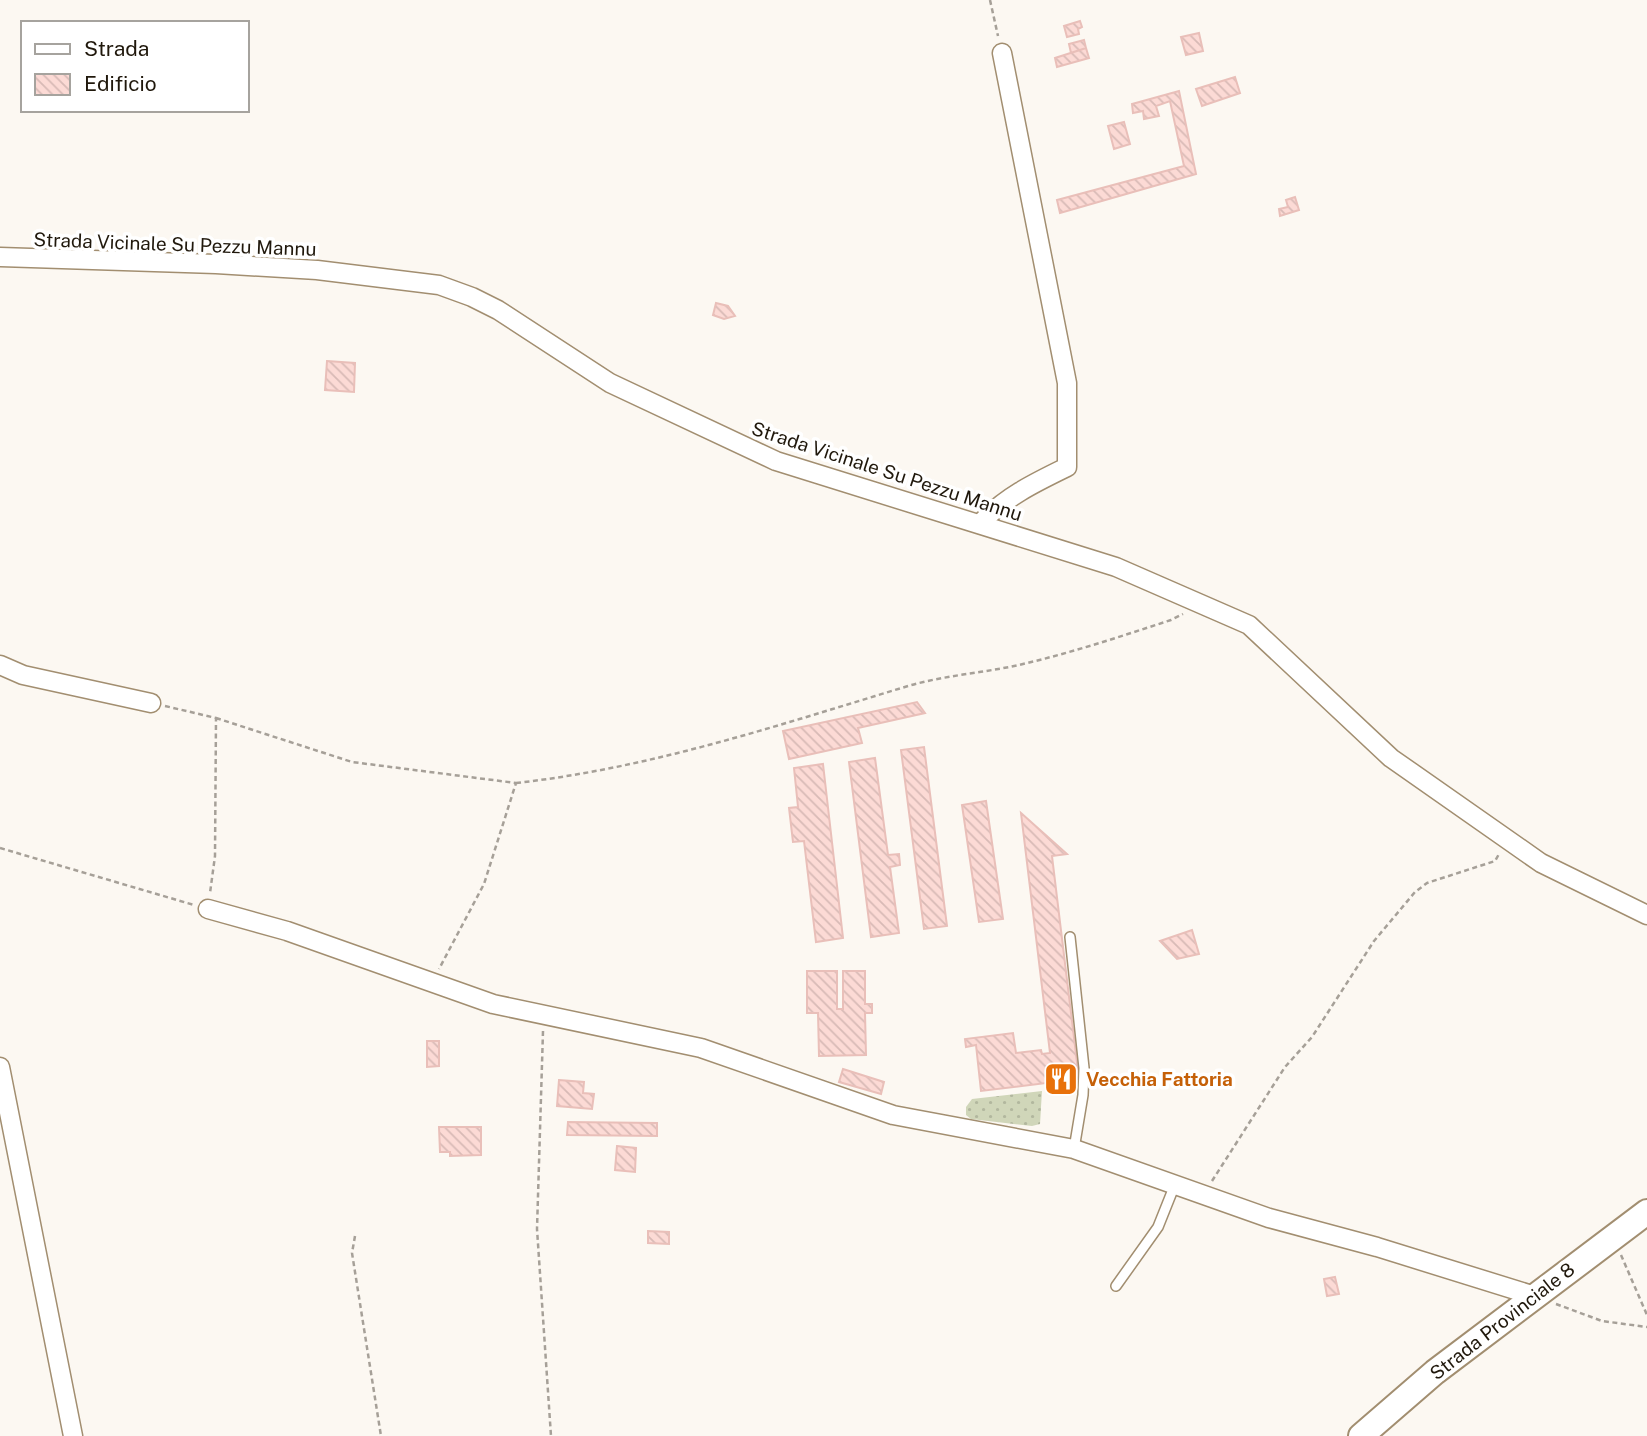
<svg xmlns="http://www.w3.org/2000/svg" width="1647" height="1436" font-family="'Public Sans',sans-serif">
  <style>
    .grass { fill: url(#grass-dots) }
    .building { fill: url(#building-back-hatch); stroke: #e9bfb9; stroke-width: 2 }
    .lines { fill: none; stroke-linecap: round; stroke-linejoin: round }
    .lane-casing { stroke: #a28e70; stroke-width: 12 }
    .street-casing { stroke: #a28e70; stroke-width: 21 }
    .secondary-casing { stroke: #a28e70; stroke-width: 28 }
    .path { stroke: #a6a098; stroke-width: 2.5; stroke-dasharray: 5 3.5; stroke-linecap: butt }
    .lane { stroke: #fff; stroke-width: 9 }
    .street { stroke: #fff; stroke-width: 18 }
    .secondary { stroke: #fff; stroke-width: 24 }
    .labels { text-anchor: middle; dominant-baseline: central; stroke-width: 7; stroke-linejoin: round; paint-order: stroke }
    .street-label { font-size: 19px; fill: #20180c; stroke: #fff }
    .food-label { font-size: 19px; font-weight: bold; fill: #c56008; stroke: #fff; text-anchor: start }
  </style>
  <defs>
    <pattern id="grass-dots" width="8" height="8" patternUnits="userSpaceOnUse" patternTransform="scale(1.75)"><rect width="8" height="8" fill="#d0d6b9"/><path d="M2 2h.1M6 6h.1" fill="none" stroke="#b2b79e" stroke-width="1.8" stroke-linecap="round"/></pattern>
    <pattern id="building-back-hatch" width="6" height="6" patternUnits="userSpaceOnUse" patternTransform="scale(1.75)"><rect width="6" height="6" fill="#fcdad5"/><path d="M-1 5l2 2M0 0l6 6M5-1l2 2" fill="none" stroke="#d8bab6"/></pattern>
  </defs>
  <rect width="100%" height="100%" fill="#fcf8f2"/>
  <path class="grass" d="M 1042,1091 L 1040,1124 L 1032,1126 L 971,1119 L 966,1115 L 966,1107 L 972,1099 Z"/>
  <path class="building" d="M 1080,21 L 1082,27 L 1078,29 L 1079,34 L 1067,37 L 1064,26 Z
    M 1199,33 L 1203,51 L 1186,55 L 1181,37 Z
    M 1084,40 L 1086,48 L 1071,53 L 1069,44 Z
    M 1086,48 L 1089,58 L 1057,67 L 1055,58 Z
    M 1235,77 L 1240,93 L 1202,106 L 1196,89 Z
    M 1179,91 L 1196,174 L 1060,213 L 1057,200 L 1184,166 L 1170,101 L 1156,106 L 1159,116 L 1144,119 L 1143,111 L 1133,113 L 1132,104 Z
    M 1124,122 L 1130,144 L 1114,149 L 1108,126 Z
    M 1295,197 L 1299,210 L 1280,216 L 1279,209 L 1288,207 L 1286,200 Z
    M 716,303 L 728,306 L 735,316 L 724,319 L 713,315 Z
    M 327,361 L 355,363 L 354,392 L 325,390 Z
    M 917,702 L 925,713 L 858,728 L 862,743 L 789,759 L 783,731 Z
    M 924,747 L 947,926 L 924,929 L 901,750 Z
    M 875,758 L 888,855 L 899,854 L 900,865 L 890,867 L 899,933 L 871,937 L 849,762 Z
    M 823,764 L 843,938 L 816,942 L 804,841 L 793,842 L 789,808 L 798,807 L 794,768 Z
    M 986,801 L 1003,919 L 979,922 L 962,805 Z
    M 1021,813 L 1067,854 L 1052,856 L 1079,1079 L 981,1091 L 976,1045 L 966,1047 L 965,1039 L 1013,1033 L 1016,1053 L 1041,1050 L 1042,1054 L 1050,1053 Z
    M 1192,930 L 1199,954 L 1177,959 L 1160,941 Z
    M 807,971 L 837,971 L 837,1009 L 843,1009 L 843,971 L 865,971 L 865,1004 L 872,1004 L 872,1013 L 865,1013 L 866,1055 L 819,1056 L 818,1013 L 807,1013 Z
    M 427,1041 L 439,1041 L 439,1066 L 427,1067 Z
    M 843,1069 L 884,1082 L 881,1094 L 839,1082 Z
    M 559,1080 L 584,1082 L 583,1093 L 594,1094 L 592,1109 L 557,1106 Z
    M 568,1122 L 657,1123 L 657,1136 L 567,1135 Z
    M 439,1127 L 481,1127 L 481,1155 L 450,1156 L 450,1152 L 440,1152 Z
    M 617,1146 L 636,1148 L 635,1172 L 615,1170 Z
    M 648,1231 L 669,1232 L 669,1244 L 648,1243 Z
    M 1335,1277 L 1339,1294 L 1327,1296 L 1324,1279 Z"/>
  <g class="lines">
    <g class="lane-casing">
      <path id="lane" d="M 1070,937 L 1084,1068 L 1083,1095 L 1074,1149
        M 1116,1286 L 1158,1227 L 1174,1187"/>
    </g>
    <g class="street-casing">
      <path id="street" d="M 0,257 L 216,264 L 317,270 L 439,285 L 472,297 L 498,310 L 610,383 L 776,461 L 1116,567 L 1249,625 L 1391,758 L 1541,863 L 1647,915
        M 980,524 C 1005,497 1034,483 1067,467 L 1067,383 L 1002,53
        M 0,665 L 23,675 L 151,703
        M 208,909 L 287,931 L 493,1004 L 701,1048 L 893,1115 L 1074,1149 L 1269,1218 L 1377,1247 L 1535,1296
        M 0,1067 L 73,1436"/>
    </g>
    <g class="secondary-casing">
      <path id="secondary" d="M 1361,1436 L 1435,1372 L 1647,1212"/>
    </g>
    <path class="path" d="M 990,0 L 998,36
      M 165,706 L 216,718 L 215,856 L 210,893
      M 216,718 L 352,762 L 516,783 L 484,884 L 439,969
      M 516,783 C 651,768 779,725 908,686 C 945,675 985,673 1023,664 C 1074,652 1122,636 1171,620 L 1183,614
      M 0,848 L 194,905
      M 543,1031 L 537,1229 L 551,1436
      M 1212,1181 L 1285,1067 L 1312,1037 L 1374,941 L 1415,892 L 1427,883 L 1495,861 L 1499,854
      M 355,1236 L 352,1253 L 381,1436
      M 1621,1255 L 1647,1315
      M 1556,1304 L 1602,1321 L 1647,1327"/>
    <use href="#lane" class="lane"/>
    <use href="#street" class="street"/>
    <use href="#secondary" class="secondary"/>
  </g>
  <defs>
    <g id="restaurant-square" transform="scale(1.75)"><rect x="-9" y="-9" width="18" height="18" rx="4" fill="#e8710a" stroke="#fff"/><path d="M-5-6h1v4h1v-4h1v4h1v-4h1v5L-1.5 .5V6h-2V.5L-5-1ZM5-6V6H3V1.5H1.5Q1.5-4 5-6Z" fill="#fff"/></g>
  </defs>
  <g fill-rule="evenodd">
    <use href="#restaurant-square" x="1061" y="1079"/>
  </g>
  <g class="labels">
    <g class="street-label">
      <text transform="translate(175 244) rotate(2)">Strada Vicinale Su Pezzu Mannu</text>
      <text transform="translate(887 471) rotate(18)">Strada Vicinale Su Pezzu Mannu</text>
      <text transform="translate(1502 1321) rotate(-38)">Strada Provinciale 8</text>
    </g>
    <g class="food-label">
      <text x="1086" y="1079">Vecchia Fattoria</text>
    </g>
  </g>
  <rect x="21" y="21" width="228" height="91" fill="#ffffff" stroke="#a6a39e" stroke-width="2"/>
  <rect x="35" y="44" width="35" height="10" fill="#ffffff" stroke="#a6a39e" stroke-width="2"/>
  <text x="84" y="56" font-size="21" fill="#20180c">Strada</text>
  <rect x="35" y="74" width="35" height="21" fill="url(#building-back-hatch)" stroke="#a6a39e" stroke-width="2"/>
  <text x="84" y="91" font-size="21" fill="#20180c">Edificio</text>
</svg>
